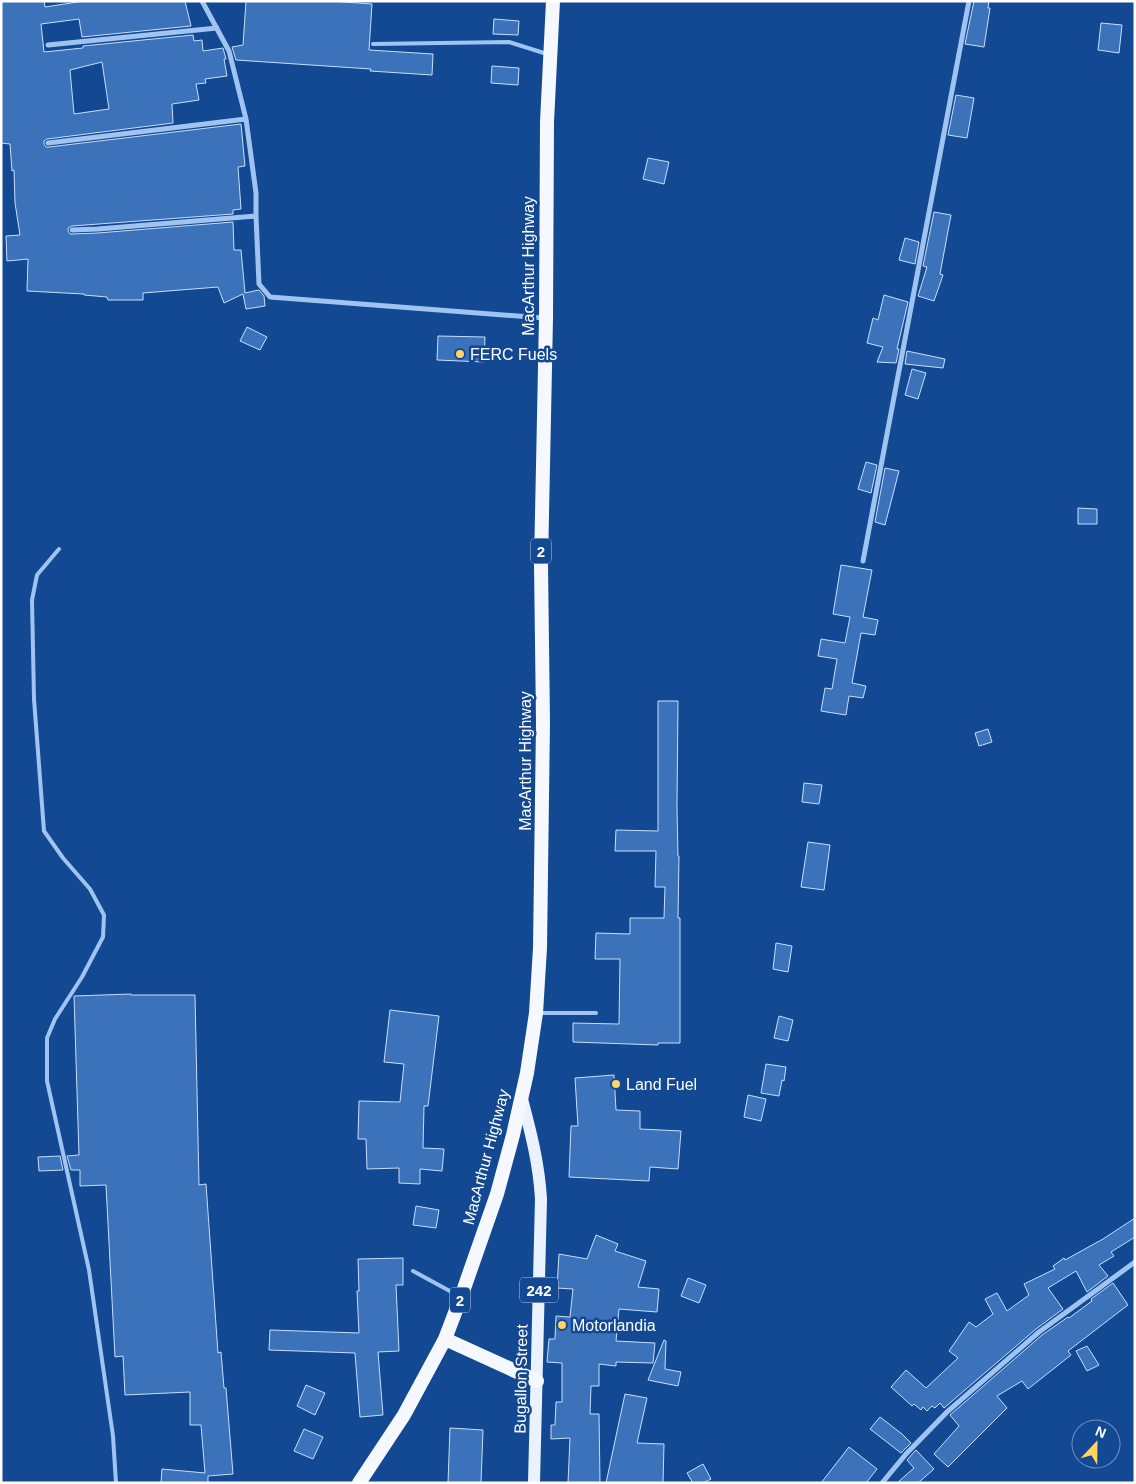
<svg xmlns="http://www.w3.org/2000/svg" width="1136" height="1484" font-family="Helvetica,sans-serif">
  <style>
    .building { fill: #3c72ba; stroke: #c8dffc; fill-rule: evenodd }
    .lines { fill: none; stroke-linecap: round; stroke-linejoin: round }
    .service { stroke: #a0c4f2; stroke-width: 4 }
    .minor { stroke: #a0c4f2; stroke-width: 5 }
    .primary { stroke: #ebf2ff; stroke-width: 12 }
    .trunk { stroke: #f5f8ff; stroke-width: 14 }
    .poi-dot { fill: #ffd461; stroke: #134892; stroke-width: 2 }
    .labels { text-anchor: middle; dominant-baseline: central; stroke-width: 5; stroke-linejoin: round; paint-order: stroke }
    .shield { fill: #134892; stroke: #b8c8de; stroke-width: 1 }
    .shield-label { font-size: 15px; font-weight: bold; fill: #fff }
    .street-label { font-size: 16px; fill: #fff; stroke: #134892 }
    .poi-label { font-size: 16px; fill: #fff; stroke: #134892; text-anchor: start }
  </style>
  <rect width="100%" height="100%" fill="#134892"/>
  <path class="building" d="M 1,1 L 44,1 L 45,7 L 84,1 L 185,1 L 191,26 L 82,37 L 79,19 L 41,24 L 44,52 L 83,48 L 83,46 L 193,35 L 194,41 L 202,40 L 203,51 L 223,48 L 226,59 L 224,59 L 227,76 L 205,79 L 206,83 L 196,84 L 199,100 L 172,104 L 173,123 L 47,139 L 44,141 L 44,144 L 46,147 L 49,147 L 241,124 L 245,166 L 238,167 L 241,209 L 233,210 L 233,214 L 72,226 L 68,228 L 68,231 L 70,234 L 72,234 L 98,233 L 233,222 L 234,250 L 241,250 L 245,293 L 259,290 L 264,296 L 265,306 L 246,309 L 243,294 L 224,303 L 218,287 L 143,293 L 143,300 L 108,300 L 107,297 L 84,295 L 84,294 L 27,291 L 28,259 L 7,261 L 6,236 L 20,235 L 15,203 L 14,170 L 12,171 L 10,144 L 1,143 ZM 102,62 L 109,109 L 74,114 L 70,70 Z
    M 246,1 L 330,1 L 372,4 L 369,50 L 433,54 L 432,75 L 370,71 L 371,69 L 236,60 L 232,47 L 243,45 Z
    M 974,1 L 989,1 L 988,8 L 990,8 L 984,47 L 965,44 Z
    M 494,19 L 519,21 L 518,35 L 493,34 Z
    M 1101,23 L 1122,25 L 1119,53 L 1098,50 Z
    M 492,66 L 519,68 L 518,85 L 491,83 Z
    M 956,95 L 974,98 L 967,138 L 948,135 Z
    M 648,158 L 669,162 L 664,184 L 643,179 Z
    M 934,212 L 951,215 L 940,274 L 943,275 L 934,301 L 918,296 L 927,267 L 923,266 Z
    M 905,238 L 919,242 L 915,264 L 899,260 Z
    M 884,295 L 908,302 L 897,349 L 899,349 L 896,363 L 877,362 L 883,347 L 867,343 L 873,318 L 878,320 Z
    M 247,327 L 267,337 L 260,350 L 240,341 Z
    M 438,336 L 485,337 L 484,362 L 437,360 Z
    M 907,351 L 945,359 L 943,368 L 905,364 Z
    M 912,369 L 926,373 L 918,399 L 905,395 Z
    M 866,462 L 877,465 L 871,493 L 858,489 Z
    M 885,468 L 899,471 L 885,525 L 875,522 Z
    M 1078,508 L 1097,509 L 1097,524 L 1078,524 Z
    M 841,565 L 872,570 L 863,617 L 878,620 L 875,635 L 861,633 L 852,683 L 866,686 L 863,698 L 849,696 L 846,715 L 821,711 L 825,688 L 832,689 L 837,659 L 818,656 L 821,639 L 845,643 L 850,617 L 833,614 Z
    M 658,701 L 678,701 L 677,807 L 678,856 L 679,856 L 678,918 L 680,918 L 680,1043 L 658,1043 L 658,1045 L 573,1042 L 573,1023 L 619,1024 L 620,959 L 595,959 L 596,933 L 630,934 L 630,918 L 664,918 L 665,887 L 655,887 L 656,851 L 615,851 L 616,830 L 658,831 Z
    M 988,729 L 992,742 L 979,746 L 975,733 Z
    M 804,783 L 822,785 L 819,804 L 802,802 Z
    M 808,842 L 830,845 L 824,890 L 801,887 Z
    M 776,943 L 792,946 L 788,972 L 773,969 Z
    M 131,994 L 131,995 L 195,995 L 199,1185 L 206,1184 L 218,1353 L 221,1352 L 224,1388 L 226,1388 L 233,1474 L 208,1476 L 208,1483 L 161,1483 L 162,1469 L 205,1473 L 201,1425 L 190,1425 L 190,1392 L 125,1395 L 123,1356 L 115,1357 L 106,1185 L 80,1186 L 80,1170 L 71,1170 L 67,1156 L 79,1155 L 74,996 Z
    M 390,1010 L 439,1016 L 428,1106 L 424,1106 L 423,1148 L 444,1149 L 442,1171 L 420,1169 L 420,1184 L 399,1183 L 399,1168 L 367,1169 L 366,1139 L 358,1139 L 359,1101 L 400,1102 L 404,1064 L 384,1062 Z
    M 779,1016 L 793,1020 L 788,1041 L 774,1038 Z
    M 766,1064 L 786,1067 L 784,1081 L 782,1080 L 779,1096 L 761,1093 Z
    M 614,1075 L 616,1110 L 640,1111 L 640,1129 L 681,1131 L 678,1169 L 650,1167 L 649,1181 L 569,1177 L 571,1126 L 578,1126 L 575,1078 Z
    M 748,1095 L 766,1099 L 761,1121 L 744,1117 Z
    M 60,1156 L 63,1170 L 39,1171 L 38,1157 Z
    M 416,1206 L 439,1210 L 436,1228 L 413,1225 Z
    M 1135,1218 L 1135,1237 L 1111,1252 L 1114,1256 L 1099,1265 L 1108,1276 L 1087,1292 L 1076,1271 L 1048,1288 L 1063,1309 L 1036,1329 L 944,1408 L 940,1403 L 935,1408 L 932,1406 L 927,1411 L 923,1407 L 921,1410 L 914,1404 L 912,1406 L 891,1387 L 906,1370 L 926,1388 L 958,1358 L 949,1351 L 969,1322 L 976,1327 L 993,1314 L 985,1299 L 997,1293 L 1007,1311 L 1029,1295 L 1024,1284 L 1055,1269 L 1053,1266 L 1064,1258 L 1065,1260 L 1103,1239 Z
    M 596,1235 L 618,1244 L 615,1251 L 646,1261 L 638,1287 L 659,1289 L 657,1312 L 619,1309 L 616,1341 L 655,1343 L 653,1363 L 616,1362 L 616,1366 L 599,1364 L 599,1386 L 591,1386 L 590,1414 L 599,1414 L 600,1483 L 568,1483 L 570,1438 L 551,1439 L 551,1425 L 555,1425 L 556,1402 L 562,1402 L 562,1363 L 547,1362 L 549,1339 L 555,1339 L 556,1316 L 570,1317 L 573,1289 L 557,1288 L 559,1254 L 587,1259 Z
    M 403,1258 L 403,1285 L 396,1285 L 399,1351 L 378,1352 L 383,1415 L 360,1417 L 355,1353 L 269,1350 L 270,1330 L 359,1333 L 357,1291 L 359,1291 L 358,1259 Z
    M 688,1278 L 706,1285 L 699,1303 L 681,1296 Z
    M 1113,1283 L 1128,1305 L 1068,1351 L 1071,1355 L 1028,1389 L 1022,1381 L 997,1396 L 1007,1408 L 948,1467 L 934,1454 L 959,1426 L 950,1415 L 1042,1335 L 1068,1317 L 1069,1318 L 1092,1301 L 1091,1299 Z
    M 664,1340 L 666,1341 L 665,1369 L 681,1372 L 678,1386 L 648,1380 Z
    M 1087,1346 L 1099,1365 L 1087,1371 L 1076,1351 Z
    M 306,1385 L 325,1393 L 315,1415 L 297,1406 Z
    M 625,1394 L 647,1398 L 637,1443 L 664,1444 L 663,1483 L 606,1483 Z
    M 880,1417 L 902,1434 L 911,1443 L 901,1453 L 870,1429 Z
    M 450,1428 L 483,1430 L 481,1483 L 448,1483 Z
    M 304,1429 L 323,1437 L 313,1459 L 294,1451 Z
    M 849,1447 L 877,1469 L 866,1483 L 821,1483 Z
    M 916,1450 L 934,1469 L 918,1483 L 897,1483 L 914,1468 L 907,1460 Z
    M 703,1464 L 711,1479 L 703,1483 L 693,1483 L 687,1473 Z"/>
  <g class="lines">
    <path class="service" d="M 373,44 L 509,42 L 547,54
      M 59,549 L 37,575 L 32,600 L 34,699 L 44,831 L 63,858 L 90,889 L 104,915 L 103,937 L 82,977 L 55,1019 L 47,1038 L 47,1081 L 89,1270 L 113,1436 L 116,1483
      M 538,1013 L 596,1013
      M 413,1271 L 459,1296"/>
    <path class="minor" d="M 202,1 L 229,51 L 246,119 L 256,193 L 256,216 L 259,284 L 270,297 L 544,318
      M 48,45 L 217,28
      M 48,143 L 246,119
      M 72,230 L 98,229 L 256,216
      M 863,561 L 969,1
      M 882,1483 L 906,1454 L 947,1412 L 1039,1332 L 1135,1262"/>
    <path class="primary" d="M 522,1099 C 531,1133 539,1164 541,1199 L 534,1483"/>
    <path class="trunk" d="M 445,1339 L 537,1381
      M 359,1483 L 404,1415 L 445,1339 L 461,1297 L 497,1194 L 513,1135 L 527,1073 L 536,1013 L 540,948 L 541,874 L 543,722 L 541,564 L 546,318 L 547,122 L 553,1"/>
  </g>
  <g class="poi-dot">
    <circle cx="460" cy="354" r="5"/>
    <circle cx="616" cy="1084" r="5"/>
    <circle cx="562" cy="1325" r="5"/>
  </g>
  <g class="labels">
    <g class="shield">
      <rect x="531" y="538.5" width="20" height="25" rx="4"/>
      <rect x="520" y="1277.5" width="38" height="25" rx="4"/>
      <rect x="450" y="1287.5" width="20" height="25" rx="4"/>
    </g>
    <g class="shield-label">
      <text x="541" y="551">2</text>
      <text x="539" y="1290">242</text>
      <text x="460" y="1300">2</text>
    </g>
    <g class="street-label">
      <text transform="translate(528 266) rotate(-90)">MacArthur Highway</text>
      <text transform="translate(525 761) rotate(-90)">MacArthur Highway</text>
      <text transform="translate(486 1157) rotate(-75)">MacArthur Highway</text>
      <text transform="translate(521 1379) rotate(-89)">Bugallon Street</text>
    </g>
    <g class="poi-label">
      <text x="470" y="354">FERC Fuels</text>
      <text x="626" y="1084">Land Fuel</text>
      <text x="572" y="1325">Motorlandia</text>
    </g>
  </g>
  <rect width="1136" height="1484" fill="none" stroke="#ffffff" stroke-width="5"/>
  <g transform="translate(1096 1444) rotate(22)"><circle r="24" fill="#134892" stroke="#7191be"/>
  <path d="M0-4L9 19L0 12L-9 19Z" fill="#ffd461"/>
  <text y="-8" font-size="14" font-weight="bold" text-anchor="middle" fill="#ffffff">N</text>
  </g>
</svg>
